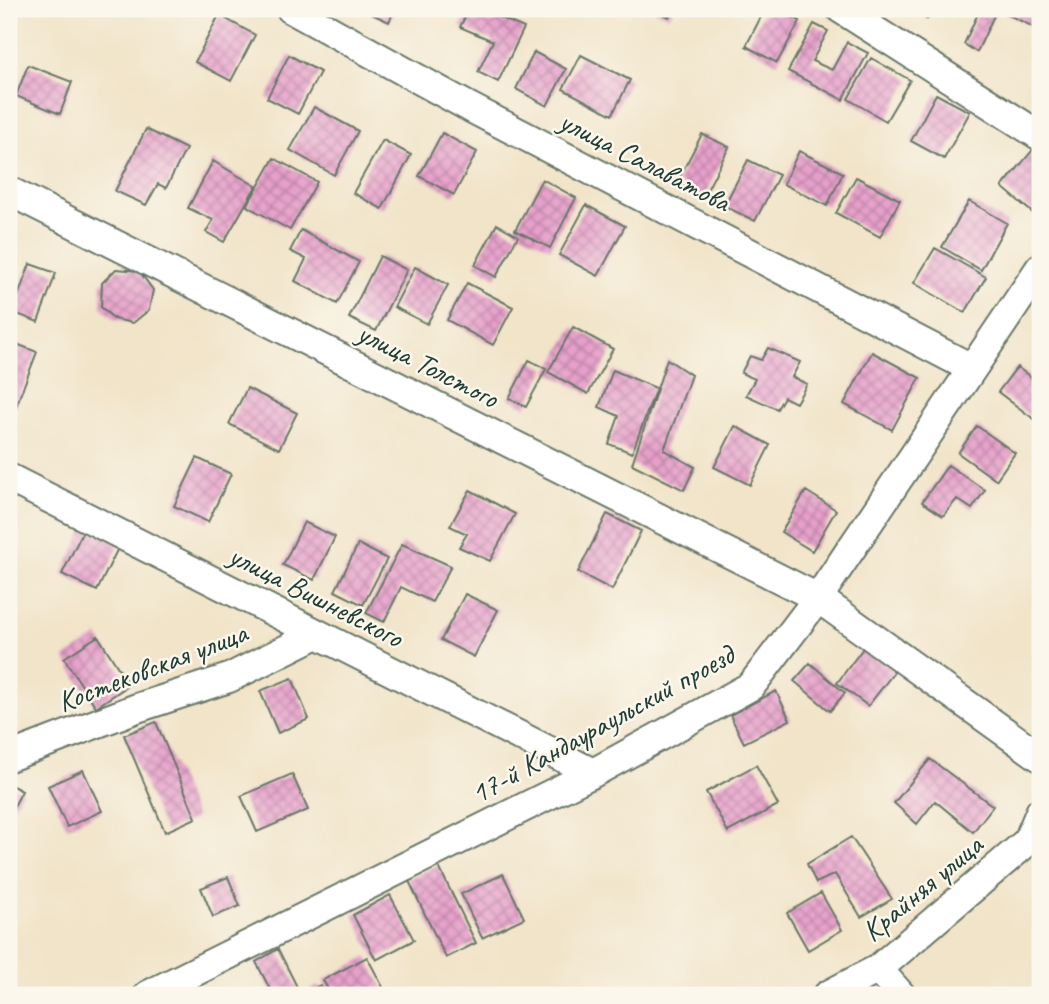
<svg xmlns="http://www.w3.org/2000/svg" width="1049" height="1004" font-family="Caveat,sans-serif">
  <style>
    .building { fill: url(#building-cross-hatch) }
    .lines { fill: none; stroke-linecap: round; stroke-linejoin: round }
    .street-casing { stroke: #687768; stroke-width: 32 }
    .street { stroke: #fff; stroke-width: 28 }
    .labels { text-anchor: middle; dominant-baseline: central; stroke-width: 5; stroke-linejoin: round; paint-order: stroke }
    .street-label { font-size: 30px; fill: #1f3d34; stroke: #fbf7ec }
  </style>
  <defs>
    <pattern id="building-cross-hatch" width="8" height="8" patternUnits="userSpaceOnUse" patternTransform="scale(1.75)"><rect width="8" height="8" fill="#e7a0cb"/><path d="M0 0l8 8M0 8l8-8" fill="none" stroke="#bb84a6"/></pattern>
  </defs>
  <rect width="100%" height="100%" fill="#fbf7ec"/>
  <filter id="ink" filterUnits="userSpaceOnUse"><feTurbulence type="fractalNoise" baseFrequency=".0143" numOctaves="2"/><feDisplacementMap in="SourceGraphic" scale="14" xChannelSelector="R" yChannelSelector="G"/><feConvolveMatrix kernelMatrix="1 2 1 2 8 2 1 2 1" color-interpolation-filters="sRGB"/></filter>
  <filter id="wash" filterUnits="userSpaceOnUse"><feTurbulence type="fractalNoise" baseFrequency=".00686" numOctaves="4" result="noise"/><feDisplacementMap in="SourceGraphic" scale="28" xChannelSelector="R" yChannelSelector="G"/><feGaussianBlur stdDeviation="1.57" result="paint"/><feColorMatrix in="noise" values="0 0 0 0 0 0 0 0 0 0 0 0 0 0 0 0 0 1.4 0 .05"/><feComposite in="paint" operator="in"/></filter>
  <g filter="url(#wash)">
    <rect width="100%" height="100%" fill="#f1e4c9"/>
    <g id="blocks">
      <path class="building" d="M 361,9 L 395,9 L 389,22 Z
        M 469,9 L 480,9 L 524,28 L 498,82 L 478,72 L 493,41 L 460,27 Z
        M 653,9 L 673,9 L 669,17 Z
        M 765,9 L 776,9 L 800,21 L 777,63 L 746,46 Z
        M 909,9 L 932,9 L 927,19 Z
        M 980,9 L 997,9 L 977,52 L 964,44 Z
        M 1005,9 L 1040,9 L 1040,30 L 1004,13 Z
        M 219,15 L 255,35 L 231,81 L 195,62 Z
        M 814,24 L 828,31 L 812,61 L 832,70 L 847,42 L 868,53 L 843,100 L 788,71 Z
        M 534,52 L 566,69 L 547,106 L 516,89 Z
        M 289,55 L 320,72 L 298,114 L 267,98 Z
        M 581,55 L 630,80 L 612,115 L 563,89 Z
        M 871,58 L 910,80 L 886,121 L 848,99 Z
        M 28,65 L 72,82 L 60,114 L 16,96 Z
        M 936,94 L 970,112 L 944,159 L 911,141 Z
        M 314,107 L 358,131 L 334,175 L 290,150 Z
        M 146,129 L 186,149 L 166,188 L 158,184 L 146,205 L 115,191 Z
        M 442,133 L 477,152 L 454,195 L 419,176 Z
        M 702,134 L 729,147 L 704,196 L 677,182 Z
        M 383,140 L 411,155 L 382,209 L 353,193 Z
        M 1036,146 L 1040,149 L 1040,207 L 1034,214 L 1002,187 Z
        M 799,151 L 843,173 L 827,206 L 783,184 Z
        M 274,158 L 317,182 L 290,230 L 247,206 Z
        M 748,160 L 779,175 L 755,221 L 724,206 Z
        M 213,161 L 256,186 L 224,242 L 206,232 L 213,220 L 188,208 Z
        M 856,177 L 900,200 L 880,237 L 836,213 Z
        M 542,179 L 576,198 L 550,248 L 515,230 Z
        M 969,201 L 1007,223 L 981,270 L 942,247 Z
        M 586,205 L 625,226 L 598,276 L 559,255 Z
        M 497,224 L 518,236 L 496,277 L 475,265 Z
        M 301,230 L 359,262 L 337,304 L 295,281 L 306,259 L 290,251 Z
        M 935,248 L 986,277 L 965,313 L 914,283 Z
        M 380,256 L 407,270 L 376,331 L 349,318 Z
        M 30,264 L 56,273 L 38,322 L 12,312 Z
        M 415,267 L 448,285 L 427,324 L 394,307 Z
        M 116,269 L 139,271 L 153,290 L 149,310 L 133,323 L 114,319 L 101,307 L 102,283 Z
        M 467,283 L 513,307 L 493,345 L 447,320 Z
        M 573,327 L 613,349 L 588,394 L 548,372 Z
        M 9,341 L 37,352 L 9,424 Z
        M 768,348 L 800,362 L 792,377 L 807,384 L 796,403 L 784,397 L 777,409 L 746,395 L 755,379 L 741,373 L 750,356 L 761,360 Z
        M 872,352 L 920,378 L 892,430 L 844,404 Z
        M 667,359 L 691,375 L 664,450 L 695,467 L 684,490 L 632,464 Z
        M 529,360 L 546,369 L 526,407 L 509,398 Z
        M 1017,367 L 1040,384 L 1040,414 L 1035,420 L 998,392 Z
        M 613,370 L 656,388 L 632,453 L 609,444 L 619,416 L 599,407 Z
        M 247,388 L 297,413 L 279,449 L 229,424 Z
        M 735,426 L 770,445 L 750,485 L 714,467 Z
        M 977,426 L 1015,453 L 996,480 L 958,453 Z
        M 197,458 L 231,474 L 208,522 L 174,506 Z
        M 948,465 L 985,490 L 972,509 L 957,499 L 943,516 L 922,502 Z
        M 470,490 L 515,514 L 490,561 L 459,547 L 467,534 L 450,526 Z
        M 806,491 L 836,510 L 812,551 L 781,532 Z
        M 607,514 L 641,531 L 612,590 L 578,572 Z
        M 304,522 L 335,537 L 314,580 L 283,565 Z
        M 85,527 L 120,544 L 97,591 L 62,574 Z
        M 358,544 L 387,559 L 363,605 L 335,591 Z
        M 402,544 L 451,566 L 432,602 L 401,587 L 384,622 L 366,613 Z
        M 465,594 L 498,610 L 474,657 L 441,640 Z
        M 98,636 L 129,685 L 96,707 L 64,658 Z
        M 864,647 L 895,671 L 868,706 L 837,683 Z
        M 810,663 L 845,693 L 830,711 L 794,681 Z
        M 292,678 L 309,719 L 278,733 L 260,691 Z
        M 776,691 L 790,720 L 744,743 L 730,715 Z
        M 156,722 L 196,818 L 165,832 L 124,735 Z
        M 930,759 L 993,806 L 973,832 L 935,801 L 917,824 L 894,803 Z
        M 756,765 L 778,805 L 728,832 L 706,792 Z
        M 83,770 L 102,811 L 67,827 L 48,786 Z
        M 292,774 L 308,810 L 257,832 L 241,796 Z
        M 9,784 L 22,791 L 9,816 Z
        M 851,837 L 892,899 L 861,917 L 835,874 L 816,883 L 807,864 Z
        M 438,865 L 476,943 L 446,958 L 408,879 Z
        M 503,874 L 524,918 L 482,938 L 461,894 Z
        M 228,877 L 240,906 L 213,917 L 201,888 Z
        M 821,893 L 842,930 L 808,950 L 787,913 Z
        M 390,895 L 414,940 L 376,960 L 353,915 Z
        M 278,949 L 301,995 L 320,985 L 326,995 L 273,995 L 256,962 Z
        M 367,957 L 387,995 L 331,995 L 323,980 Z"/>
    </g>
  </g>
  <g filter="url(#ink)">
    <use href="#blocks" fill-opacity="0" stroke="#687768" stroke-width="2"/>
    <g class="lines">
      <g class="street-casing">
        <path id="street" d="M 291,9 L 471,108 L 971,368
          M 841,9 L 1040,136
          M 9,191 L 818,598 L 1040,757
          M 9,478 L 593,773
          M 9,757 L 137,708 L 229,678 L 317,634
          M 878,969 L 901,995
          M 148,995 L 593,773 L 751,686 L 818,598 L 1040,268
          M 828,995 L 878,969 L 1028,841 L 1040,812"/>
      </g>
      <use href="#street" class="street"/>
    </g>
  </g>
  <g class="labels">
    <g class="street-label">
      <text transform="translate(645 161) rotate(27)">улица Салаватова</text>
      <text transform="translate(428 365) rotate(27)">улица Толстого</text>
      <text transform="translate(316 596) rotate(27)">улица Вишневского</text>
      <text transform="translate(152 667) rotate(-21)">Костековская улица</text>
      <text transform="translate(602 724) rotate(-29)">17-й Кандаураульский проезд</text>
      <text transform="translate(922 888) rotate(-40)">Крайняя улица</text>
    </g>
  </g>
  <rect width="1049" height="1004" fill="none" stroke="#fbf7ec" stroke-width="35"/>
</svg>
